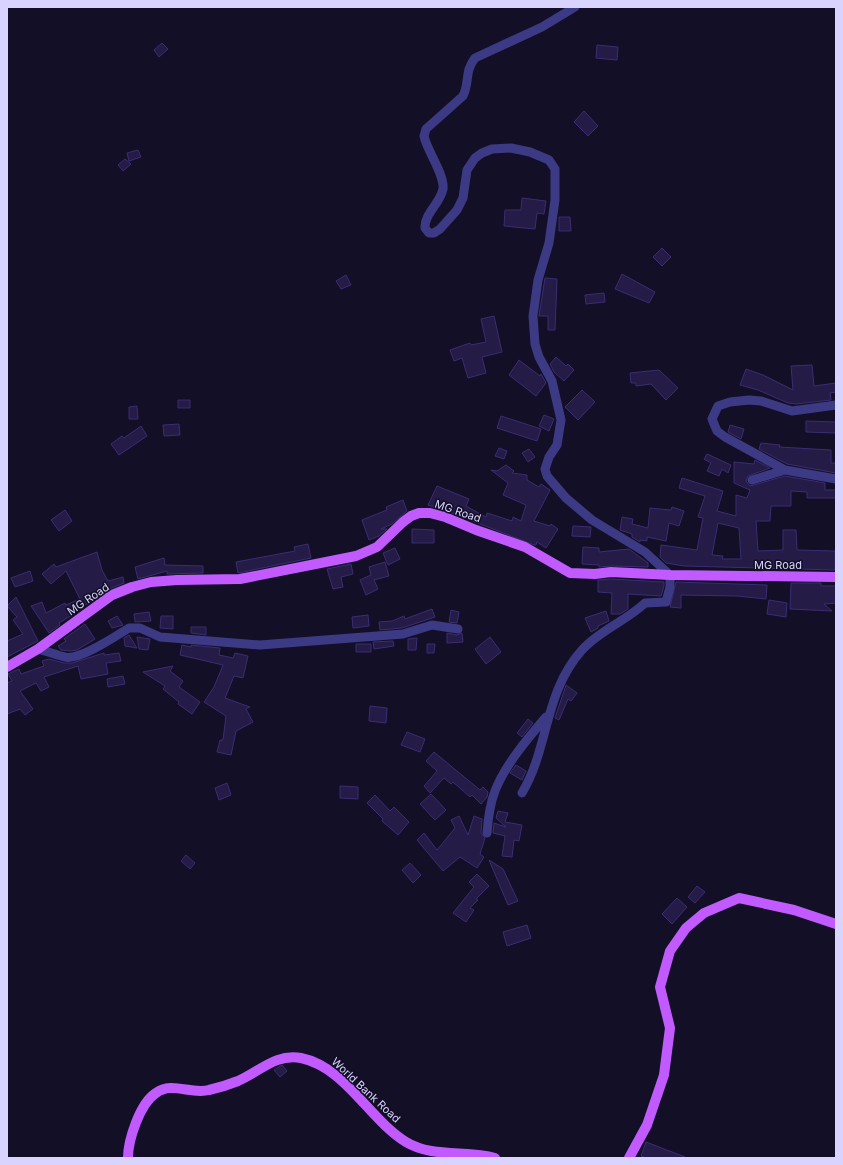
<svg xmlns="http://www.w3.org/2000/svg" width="843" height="1165" font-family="Inter,sans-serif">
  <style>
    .building { fill: #241b47; stroke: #3b2d73; fill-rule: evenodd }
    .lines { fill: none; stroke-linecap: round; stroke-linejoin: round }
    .minor { stroke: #3d3a85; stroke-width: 9 }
    .primary { stroke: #c25bff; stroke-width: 10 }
    .labels { text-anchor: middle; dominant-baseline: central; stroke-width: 3; stroke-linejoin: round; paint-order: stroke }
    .street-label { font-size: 11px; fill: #d9d4ff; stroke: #130f26 }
  </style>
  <rect width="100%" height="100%" fill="#130f26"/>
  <path class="building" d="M 162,43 L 168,49 L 159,57 L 154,50 Z
    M 597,45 L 618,47 L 617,60 L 596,58 Z
    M 584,111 L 598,126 L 588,136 L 574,122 Z
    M 138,150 L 141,157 L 129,161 L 127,153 Z
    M 125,159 L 131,164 L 123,171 L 118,165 Z
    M 522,198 L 546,201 L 544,214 L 537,213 L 535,229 L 504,226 L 505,210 L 521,210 Z
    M 559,217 L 570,217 L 571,231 L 559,231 Z
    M 662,248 L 671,257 L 662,266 L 653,257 Z
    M 622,274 L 655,292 L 649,303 L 615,289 Z
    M 346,275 L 351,285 L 341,289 L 336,281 Z
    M 545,278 L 557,279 L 555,330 L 548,330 L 548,316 L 539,316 Z
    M 604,293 L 605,302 L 586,304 L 585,295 Z
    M 494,316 L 502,352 L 482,357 L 486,373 L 468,378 L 462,358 L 454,361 L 450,350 L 470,343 L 471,345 L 486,342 L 481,319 Z
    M 556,357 L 566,366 L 568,364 L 574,370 L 564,381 L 554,372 L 550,364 Z
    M 519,360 L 540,376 L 541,374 L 546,383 L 536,396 L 509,375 Z
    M 812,365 L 814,386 L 836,383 L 836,392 L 830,393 L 831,400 L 796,404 L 788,403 L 758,390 L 740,385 L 746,369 L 763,375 L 793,390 L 791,366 Z
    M 659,370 L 678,388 L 666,400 L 651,384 L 636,386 L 636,383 L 631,383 L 630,373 Z
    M 582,390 L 595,402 L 578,420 L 565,407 Z
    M 178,400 L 190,400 L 190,408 L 178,408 Z
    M 137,406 L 138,419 L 129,419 L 129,407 Z
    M 544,415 L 554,419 L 549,431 L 539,426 Z
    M 501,416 L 541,429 L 537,441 L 497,428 Z
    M 806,421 L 836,422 L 836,433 L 806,432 Z
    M 179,424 L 180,435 L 164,436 L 163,425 Z
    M 730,425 L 744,429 L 741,439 L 728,432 Z
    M 141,426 L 147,436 L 119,455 L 111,444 L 122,436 L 124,438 Z
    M 761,443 L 780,445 L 779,447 L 831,450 L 831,463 L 836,463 L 836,473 L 787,464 L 759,449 Z
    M 499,448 L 507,451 L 504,459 L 495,456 Z
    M 529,449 L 535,457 L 528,462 L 522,453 Z
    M 707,454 L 731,465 L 728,473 L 722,469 L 719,476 L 707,471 L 711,463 L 704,459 Z
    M 755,460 L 770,468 L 748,476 L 746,481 L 750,486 L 785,476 L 825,483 L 825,490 L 836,490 L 836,498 L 807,498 L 807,492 L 791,491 L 791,506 L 771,506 L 770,521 L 756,521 L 758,551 L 783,550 L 783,530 L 796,530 L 797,550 L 835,551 L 835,570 L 684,566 L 666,563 L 660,557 L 661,545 L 697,550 L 703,518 L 698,517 L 705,496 L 679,488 L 682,478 L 723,491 L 717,511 L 736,516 L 736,495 L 747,498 L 750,490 L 734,483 L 734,462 L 754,464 ZM 718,523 L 739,528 L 741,559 L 722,559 L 723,556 L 712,555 Z
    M 506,465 L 514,471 L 512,473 L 527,475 L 527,480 L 539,487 L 541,484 L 550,490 L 534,521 L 550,526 L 551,524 L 558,529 L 546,548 L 537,542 L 536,545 L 534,545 L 447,511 L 428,505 L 437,486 L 469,499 L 466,506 L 486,517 L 487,513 L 512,521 L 513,517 L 521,521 L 526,505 L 503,495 L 508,483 L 491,470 L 497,471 Z
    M 403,500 L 407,511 L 392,524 L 381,529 L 387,529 L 379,536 L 369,540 L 362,520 L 387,510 L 386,507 Z
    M 672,507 L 684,511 L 679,526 L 669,523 L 666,541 L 647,537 L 647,541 L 640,540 L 640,542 L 632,537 L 632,534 L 620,530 L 622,517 L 633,519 L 632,524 L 648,528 L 650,508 L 671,510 Z
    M 65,510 L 72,521 L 59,531 L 51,520 Z
    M 573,526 L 591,527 L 590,537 L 572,536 Z
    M 412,529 L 434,530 L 434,543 L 412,543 Z
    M 308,544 L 311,558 L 238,573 L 236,562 L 295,551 L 294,547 Z
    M 583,547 L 599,548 L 599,552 L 629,549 L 648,563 L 648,567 L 611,566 L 599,567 L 599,565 L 582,564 Z
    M 395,548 L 400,559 L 388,565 L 383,553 Z
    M 97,552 L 102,570 L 108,581 L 123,577 L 124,583 L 109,589 L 89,603 L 71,612 L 72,615 L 59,623 L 60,625 L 49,633 L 31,606 L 42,602 L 46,613 L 65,603 L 66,605 L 80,599 L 66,571 L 51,584 L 42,574 L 54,564 L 56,567 Z
    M 164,558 L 165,565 L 203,566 L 203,573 L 167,574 L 167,571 L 138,579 L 135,567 Z
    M 385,562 L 389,576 L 374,580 L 378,589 L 366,595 L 360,580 L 371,575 L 369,567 Z
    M 351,564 L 353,574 L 341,577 L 343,587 L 333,589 L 327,569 Z
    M 30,571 L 33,581 L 15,587 L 11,578 Z
    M 611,579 L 664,582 L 664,586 L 661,596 L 628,594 L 628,609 L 620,614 L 611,614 L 612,593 L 598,592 L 598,580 Z
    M 676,582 L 767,585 L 766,599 L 737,596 L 681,595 L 681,608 L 670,607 Z
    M 791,583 L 821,583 L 821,586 L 836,586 L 836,603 L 824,604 L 832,611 L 790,609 Z
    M 16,597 L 38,641 L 7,657 L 7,641 L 23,634 L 13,620 L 17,617 L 7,606 Z
    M 769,600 L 787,603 L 786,617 L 767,614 Z
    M 432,609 L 435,617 L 402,628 L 380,630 L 379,622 L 392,621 L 404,616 L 405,619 Z
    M 451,610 L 459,612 L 457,623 L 449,622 Z
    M 606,611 L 609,621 L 598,626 L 598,628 L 591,632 L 585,618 Z
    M 149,612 L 151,621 L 135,622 L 134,614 Z
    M 368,615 L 369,626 L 353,628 L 352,617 Z
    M 117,616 L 123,625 L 112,628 L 108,621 Z
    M 161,616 L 173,616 L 173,629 L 160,628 Z
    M 85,624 L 95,639 L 77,650 L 71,651 L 61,650 L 58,646 L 66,641 L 64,639 Z
    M 191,627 L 206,627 L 206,635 L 191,633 Z
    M 447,633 L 457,635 L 462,633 L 463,642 L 447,643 Z
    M 129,635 L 137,648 L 125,646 L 124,638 Z
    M 137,637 L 150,639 L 148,650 L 139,649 Z
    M 490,637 L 501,652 L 486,664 L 475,649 Z
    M 417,638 L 416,650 L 408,650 L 408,639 Z
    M 393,641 L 394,646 L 374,649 L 373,642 Z
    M 356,644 L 371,644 L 371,652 L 356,652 Z
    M 427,644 L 435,644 L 434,653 L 427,653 Z
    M 182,645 L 191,647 L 191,645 L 220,648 L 219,655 L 233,658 L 235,653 L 248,656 L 243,678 L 234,676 L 225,698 L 250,707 L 246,709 L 253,722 L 236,731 L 231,755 L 217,752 L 220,740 L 223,740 L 226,716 L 204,702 L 214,687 L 223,665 L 180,655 Z
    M 104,653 L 104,655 L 119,653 L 121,661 L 106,663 L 108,674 L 81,679 L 78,666 L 44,677 L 49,687 L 41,691 L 36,683 L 20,691 L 33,709 L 25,715 L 20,709 L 7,714 L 7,683 L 12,681 L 8,674 L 19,669 L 21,674 L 44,666 L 42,661 L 49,659 L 64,663 L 72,663 Z
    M 173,666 L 170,671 L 183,681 L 179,687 L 200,702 L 192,714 L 178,704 L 179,702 L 163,689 L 165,686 L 143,672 Z
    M 123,676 L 125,684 L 108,687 L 107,679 Z
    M 566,685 L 577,693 L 571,701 L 568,699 L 559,720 L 555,718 Z
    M 370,706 L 387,708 L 386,723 L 369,721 Z
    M 528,719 L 533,723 L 522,737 L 517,733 Z
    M 407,732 L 425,739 L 420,752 L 401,745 Z
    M 434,752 L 480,790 L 483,787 L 488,792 L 487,797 L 481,804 L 472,795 L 470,797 L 453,782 L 451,784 L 444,778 L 430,793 L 424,786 L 437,771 L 426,761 Z
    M 516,765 L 526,771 L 522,780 L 510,773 Z
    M 227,783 L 231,795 L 219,800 L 215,788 Z
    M 340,786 L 358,787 L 358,799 L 340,798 Z
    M 431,794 L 446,810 L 435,820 L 420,804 Z
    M 375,795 L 390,811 L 394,807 L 409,822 L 398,835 L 382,821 L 383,819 L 367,803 Z
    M 498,811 L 508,813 L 505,822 L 522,825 L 519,841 L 514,840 L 512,857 L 502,856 L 505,836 L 493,833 L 494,823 L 506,827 L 496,818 Z
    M 459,816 L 468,835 L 474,816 L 482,819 L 481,833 L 485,838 L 480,854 L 484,857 L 477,868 L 460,857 L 443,871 L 417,840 L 424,833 L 437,850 L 455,828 L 451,820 Z
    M 186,855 L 195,863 L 190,869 L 181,861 Z
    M 489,860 L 503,869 L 518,901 L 508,905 Z
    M 410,863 L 421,875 L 413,883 L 402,870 Z
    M 477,874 L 489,886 L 476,899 L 478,900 L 470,908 L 474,910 L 466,922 L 453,913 L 474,887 L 469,882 Z
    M 697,886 L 705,892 L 695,903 L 688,897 Z
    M 677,898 L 687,907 L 672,924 L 662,914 Z
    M 527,925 L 531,938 L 507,946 L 503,932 Z
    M 282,1065 L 287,1071 L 280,1077 L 274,1070 Z
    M 646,1142 L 685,1157 L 685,1158 L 646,1158 L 641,1156 Z"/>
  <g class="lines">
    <path class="minor" d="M 785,470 L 725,437 L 717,431 L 712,419 L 718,406 L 730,402 L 749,400 L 761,401 L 792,411 L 836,405
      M 752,480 L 785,470 L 836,479
      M 38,649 C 47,651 56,655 65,657 C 79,661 116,636 129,628 L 140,628 L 160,637 L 260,645 L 403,634 L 432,625 L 458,629
      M 522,793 C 549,748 544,692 582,650 C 600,630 626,621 645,603 L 666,602 L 670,587 L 670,575 L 645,552 L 592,520 L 566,498 L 547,476 L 545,469 L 549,457 L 557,445 L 561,420 L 552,381 L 539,357 L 535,344 L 533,316 L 538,280 L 549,243 L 555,200 L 555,169 L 549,160 L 530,152 L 511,148 L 492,149 L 482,153 L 475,158 L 467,170 L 463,198 L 457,210 L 440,229 L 434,233 L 429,233 L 425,228 C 424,214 440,204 443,189 C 445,175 427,151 424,136 L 426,129 L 463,96 C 470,82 464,72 475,58 L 542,27 L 575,7
      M 487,833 C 488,819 490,804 495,791 C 505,765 528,738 546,717"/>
    <path class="primary" d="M 7,667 L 38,649 L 112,595 L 132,587 L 151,582 L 177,580 L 240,579 L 356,556 L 377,547 L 403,522 L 411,516 L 419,513 L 430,513 L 445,517 L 476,530 L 525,547 L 570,573 L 595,574 L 611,572 L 670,575 L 836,577
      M 128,1158 C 128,1140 140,1103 156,1093 C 172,1081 191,1095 209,1090 C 218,1088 228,1085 238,1081 C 259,1072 276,1053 301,1058 C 345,1067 369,1119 406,1142 C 432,1158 467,1150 495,1158
      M 629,1158 L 647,1125 L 664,1075 L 670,1028 L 660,987 L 670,951 L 686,928 L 704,913 L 739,898 L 794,910 L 836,924"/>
  </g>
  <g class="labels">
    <g class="street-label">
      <text transform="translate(458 511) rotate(19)">MG Road</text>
      <text x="778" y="565">MG Road</text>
      <text transform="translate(88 599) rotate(-34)">MG Road</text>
      <text transform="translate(366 1090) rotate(43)">World Bank Road</text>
    </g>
  </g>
  <rect width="843" height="1165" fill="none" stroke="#d9d4ff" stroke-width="16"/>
</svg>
